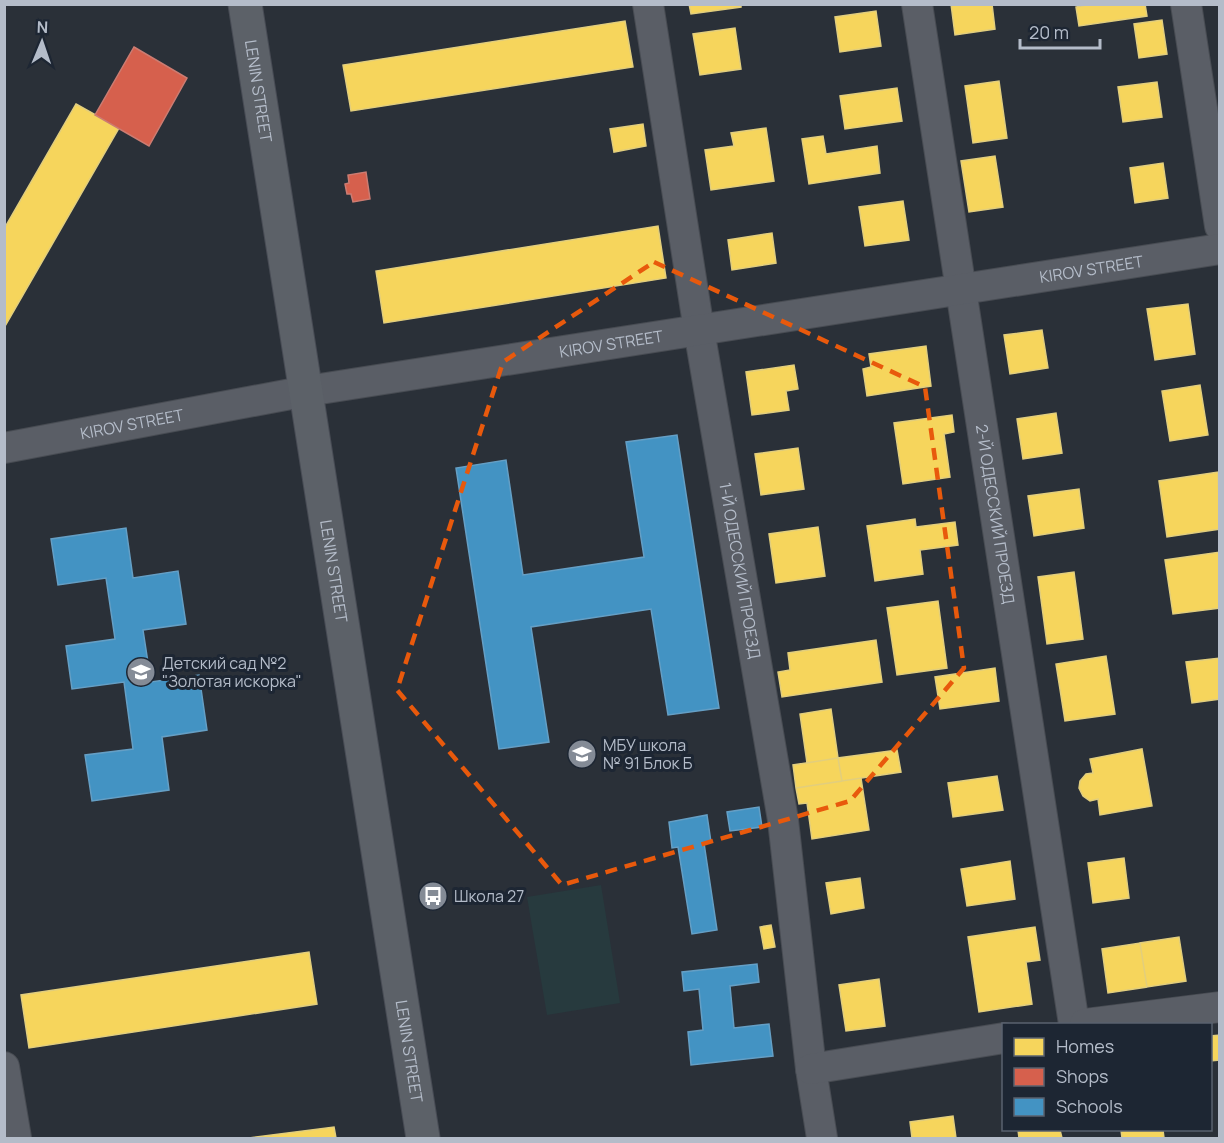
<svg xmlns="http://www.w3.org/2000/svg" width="1224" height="1143" font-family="Manrope,sans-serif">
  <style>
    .green { fill: #273a3e }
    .homes { fill: #f6d55c; stroke: #e2ce7d; stroke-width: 1.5 }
    .shops { fill: #d6604d; stroke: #cc7c72; stroke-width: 1.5 }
    .schools { fill: #4393c3; stroke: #659fc5; stroke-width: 1.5 }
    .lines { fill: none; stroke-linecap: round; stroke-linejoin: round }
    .minor-casing { stroke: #484c53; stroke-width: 32 }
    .major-casing { stroke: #484c55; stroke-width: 35 }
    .minor { stroke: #5a5e66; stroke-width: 30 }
    .major { stroke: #5c6168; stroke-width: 33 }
    .marked { fill: none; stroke: #e8590c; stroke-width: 4.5; stroke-dasharray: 12 8; stroke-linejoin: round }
    .labels { text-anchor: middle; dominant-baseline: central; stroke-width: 6; stroke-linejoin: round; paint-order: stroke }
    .street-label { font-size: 16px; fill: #b4bcc9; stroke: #1d2633 }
    .poi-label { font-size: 16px; fill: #b4bcc9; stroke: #1d2633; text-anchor: start }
  </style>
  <rect width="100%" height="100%" fill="#2a3038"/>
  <path class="green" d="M 601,885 L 620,1003 L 547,1015 L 527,897 Z"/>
  <path class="homes" d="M 689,4 L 741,4 L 741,7 L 691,14 Z
    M 951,4 L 992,4 L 995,29 L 955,35 Z
    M 1091,4 L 1145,4 L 1147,16 L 1079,26 L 1076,7 Z
    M 876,11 L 881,46 L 840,52 L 835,17 Z
    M 1162,20 L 1167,54 L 1139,58 L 1134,24 Z
    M 625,21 L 633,67 L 351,111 L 343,65 Z
    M 735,28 L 741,69 L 700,75 L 693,34 Z
    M 999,81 L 1007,138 L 973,143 L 965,86 Z
    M 1157,82 L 1162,117 L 1123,122 L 1118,87 Z
    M 897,88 L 902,121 L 845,129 L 840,96 Z
    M 76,104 L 119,128 L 4,328 L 4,229 Z
    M 643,124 L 646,146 L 614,152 L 610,129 Z
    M 766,128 L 774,181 L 711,190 L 705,150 L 734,146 L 731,133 Z
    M 823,136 L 826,154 L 877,146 L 880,173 L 809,184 L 802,139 Z
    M 995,156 L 1003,207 L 969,212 L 961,161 Z
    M 1163,163 L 1168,198 L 1135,203 L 1130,168 Z
    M 903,201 L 909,240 L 865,246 L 859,207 Z
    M 658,226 L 666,278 L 384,323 L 376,271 Z
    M 772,233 L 776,263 L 732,270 L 728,240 Z
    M 1188,304 L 1195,354 L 1155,360 L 1147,309 Z
    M 1042,330 L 1048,368 L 1010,374 L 1004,335 Z
    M 926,346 L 931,386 L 867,396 L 863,369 L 871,367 L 869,354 Z
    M 794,365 L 798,389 L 786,391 L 789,410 L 752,415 L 746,372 Z
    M 1200,385 L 1208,435 L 1170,441 L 1162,391 Z
    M 1056,413 L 1062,453 L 1023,459 L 1017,419 Z
    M 952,415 L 954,432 L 944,434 L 950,477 L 903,484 L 894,423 Z
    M 798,448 L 804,489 L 761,495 L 755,454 Z
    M 1218,472 L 1220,529 L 1167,537 L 1159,481 Z
    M 1079,489 L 1084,528 L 1034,536 L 1028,496 Z
    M 915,519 L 916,527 L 955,522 L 958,545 L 920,550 L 923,574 L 875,581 L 867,526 Z
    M 818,527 L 825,576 L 776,583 L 769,534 Z
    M 1220,552 L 1220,608 L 1173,614 L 1165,560 Z
    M 1074,572 L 1083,639 L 1047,644 L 1038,577 Z
    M 938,601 L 947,668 L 897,675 L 887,608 Z
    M 876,640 L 882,682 L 782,697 L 778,672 L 790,670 L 788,653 Z
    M 1106,656 L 1115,714 L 1065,721 L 1056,664 Z
    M 1220,658 L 1220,699 L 1192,703 L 1186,662 Z
    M 995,668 L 999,701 L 940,709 L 935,677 Z
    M 831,709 L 838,758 L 807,763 L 800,714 Z
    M 1142,749 L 1152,806 L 1100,815 L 1098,799 L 1090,801 L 1083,796 L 1079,788 L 1080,781 L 1086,774 L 1093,773 L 1090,759 Z
    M 897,750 L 901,772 L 842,781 L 838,758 Z
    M 838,758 L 842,781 L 796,788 L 793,765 Z
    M 997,776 L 1003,810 L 953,817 L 948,783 Z
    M 861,778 L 869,830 L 812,839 L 807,803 L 799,804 L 796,788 Z
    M 1124,858 L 1129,898 L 1093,903 L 1088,863 Z
    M 1010,861 L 1015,899 L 967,906 L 961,869 Z
    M 860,878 L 864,908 L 831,914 L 826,883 Z
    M 771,925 L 775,947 L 764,949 L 760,927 Z
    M 1035,927 L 1040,960 L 1026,962 L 1032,1004 L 979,1012 L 968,937 Z
    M 1179,937 L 1186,981 L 1147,987 L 1140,943 Z
    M 1140,943 L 1147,987 L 1108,993 L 1102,949 Z
    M 309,952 L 317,1004 L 29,1048 L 21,995 Z
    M 879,979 L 885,1026 L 846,1031 L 839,985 Z
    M 1220,1035 L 1220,1060 L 1210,1061 L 1210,1036 Z
    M 953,1116 L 956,1138 L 912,1138 L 910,1122 Z
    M 334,1127 L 336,1138 L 249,1138 Z
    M 1018,1130 L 1060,1130 L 1062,1138 L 1019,1138 Z
    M 1121,1130 L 1163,1130 L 1164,1138 L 1122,1138 Z"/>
  <path class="shops" d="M 134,47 L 187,78 L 149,146 L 95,115 Z
    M 366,172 L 370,199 L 353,202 L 351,194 L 347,194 L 345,184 L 349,183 L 348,175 Z"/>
  <path class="schools" d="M 677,435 L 719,708 L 668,715 L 651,609 L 531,627 L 549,742 L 499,749 L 456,468 L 506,460 L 523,575 L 644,557 L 626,442 Z
    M 126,528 L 133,578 L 178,571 L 186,624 L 143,630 L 151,682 L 199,675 L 207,730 L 162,737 L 169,790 L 92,801 L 85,755 L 133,749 L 124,682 L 72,689 L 66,646 L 115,639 L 106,578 L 58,585 L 51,539 Z
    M 759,807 L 762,827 L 730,831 L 727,812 Z
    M 707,815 L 711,842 L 704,843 L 717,930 L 692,934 L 678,847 L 672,848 L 669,822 Z
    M 757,964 L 759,982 L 730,986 L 734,1028 L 769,1024 L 773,1056 L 691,1065 L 688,1032 L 703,1030 L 699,989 L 684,991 L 682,972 Z"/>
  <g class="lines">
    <g class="minor-casing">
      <g id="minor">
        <path id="s1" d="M 648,4 L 699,330 L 783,820 L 811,1069 L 822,1138"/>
        <path id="s2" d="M 917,4 L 1074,1024"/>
        <path d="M 1186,4 L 1220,226"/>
        <path id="s3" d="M 4,448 L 307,391 L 1220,249"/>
        <path d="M 1085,1024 L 1220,1007"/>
        <path d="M 4,1067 L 16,1138"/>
        <path d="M 811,1069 L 1004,1038"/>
      </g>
    </g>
    <g class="major-casing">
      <g id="major">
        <path id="s4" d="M 245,4 L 423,1138"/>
      </g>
    </g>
    <use href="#minor" class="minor"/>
    <use href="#major" class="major"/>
  </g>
  <path class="marked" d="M 654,262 L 925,387 L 964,668 L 850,801 L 562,885 L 397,690 L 503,362 Z"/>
  <defs>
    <g id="school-disc" transform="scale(1.5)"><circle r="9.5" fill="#848b96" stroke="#1d2633"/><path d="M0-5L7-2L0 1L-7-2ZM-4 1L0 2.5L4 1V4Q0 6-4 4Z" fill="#fff"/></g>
    <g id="bus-disc" transform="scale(1.5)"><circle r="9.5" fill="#848b96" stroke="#1d2633"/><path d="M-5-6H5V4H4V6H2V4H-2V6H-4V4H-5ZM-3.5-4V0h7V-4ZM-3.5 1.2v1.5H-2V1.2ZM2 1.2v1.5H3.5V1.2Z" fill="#fff"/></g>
  </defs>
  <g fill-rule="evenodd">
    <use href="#school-disc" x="141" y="672"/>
    <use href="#school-disc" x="582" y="754"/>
    <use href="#bus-disc" x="433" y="896"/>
  </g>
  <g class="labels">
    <g class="street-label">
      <text stroke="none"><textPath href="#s4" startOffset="88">LENIN STREET</textPath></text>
      <text stroke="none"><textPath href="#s3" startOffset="1102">KIROV STREET</textPath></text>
      <text stroke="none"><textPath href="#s3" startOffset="616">KIROV STREET</textPath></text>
      <text stroke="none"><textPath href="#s3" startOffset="130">KIROV STREET</textPath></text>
      <text stroke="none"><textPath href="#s2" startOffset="516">2-Й ОДЕССКИЙ ПРОЕЗД</textPath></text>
      <text stroke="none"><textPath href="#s4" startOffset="574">LENIN STREET</textPath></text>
      <text stroke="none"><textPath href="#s1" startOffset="574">1-Й ОДЕССКИЙ ПРОЕЗД</textPath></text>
      <text stroke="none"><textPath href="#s4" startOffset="1060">LENIN STREET</textPath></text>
    </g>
    <g class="poi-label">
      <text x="162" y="663">Детский сад №2<tspan x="162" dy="18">"Золотая искорка"</tspan></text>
      <text x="603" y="745">МБУ школа<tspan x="603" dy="18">№ 91 Блок Б</tspan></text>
      <text x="454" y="896">Школа 27</text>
    </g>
  </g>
  <rect width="1224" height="1143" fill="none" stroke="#b4bcc9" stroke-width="12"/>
  <rect x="1002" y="1023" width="210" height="108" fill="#1d2633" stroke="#59626f" stroke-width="1.5"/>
  <rect x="1014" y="1038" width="30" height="18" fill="#f6d55c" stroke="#59626f" stroke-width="1.5"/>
  <text x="1056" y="1053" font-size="18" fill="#b4bcc9">Homes</text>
  <rect x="1014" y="1068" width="30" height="18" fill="#d6604d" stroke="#59626f" stroke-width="1.5"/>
  <text x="1056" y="1083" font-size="18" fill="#b4bcc9">Shops</text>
  <rect x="1014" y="1098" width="30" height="18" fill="#4393c3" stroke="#59626f" stroke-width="1.5"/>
  <text x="1056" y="1113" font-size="18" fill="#b4bcc9">Schools</text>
  <g transform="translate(42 42) rotate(2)" stroke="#1d2633" stroke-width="4.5" paint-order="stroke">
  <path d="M0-4.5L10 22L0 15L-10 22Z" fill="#b4bcc9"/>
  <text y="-9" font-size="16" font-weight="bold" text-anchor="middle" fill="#b4bcc9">N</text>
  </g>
  <path d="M1020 39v9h80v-9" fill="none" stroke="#b4bcc9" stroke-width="3"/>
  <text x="1029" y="39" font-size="18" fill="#b4bcc9" stroke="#1d2633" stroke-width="4.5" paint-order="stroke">20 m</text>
</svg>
